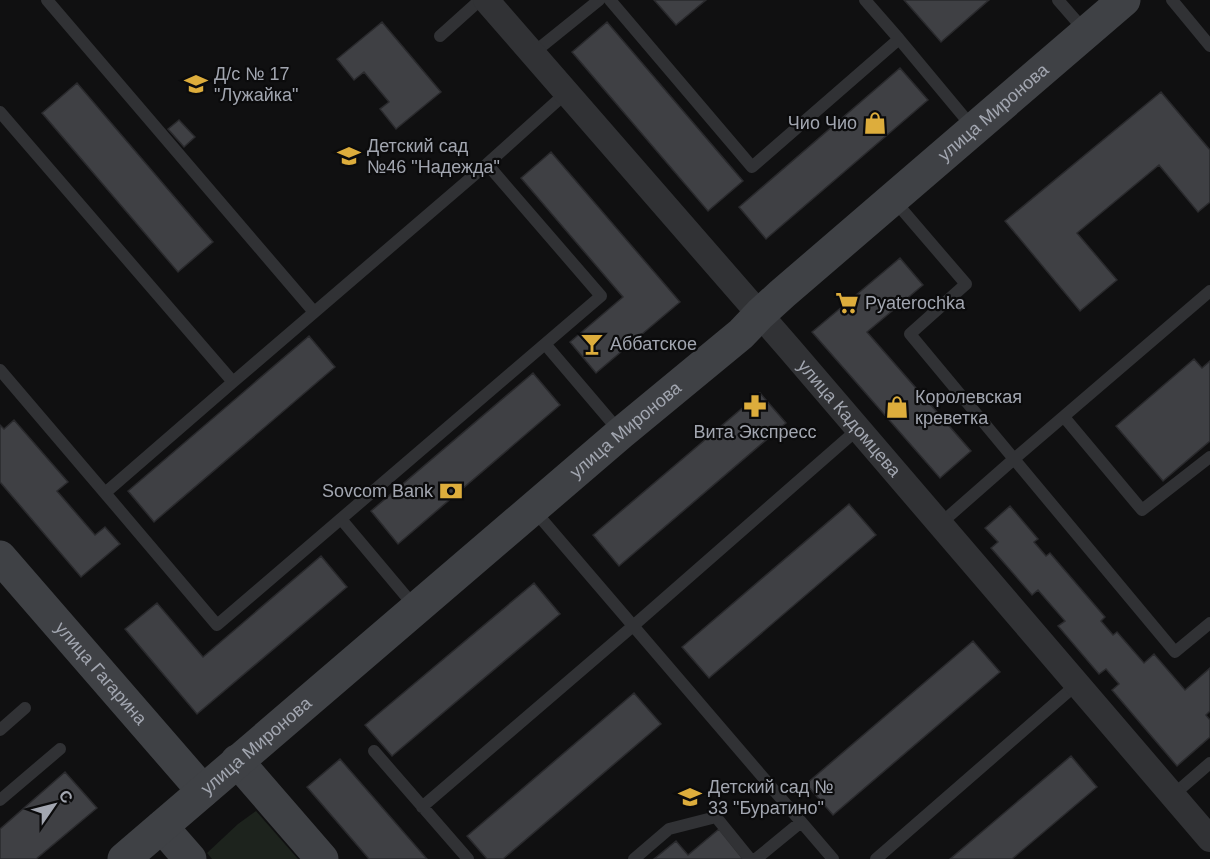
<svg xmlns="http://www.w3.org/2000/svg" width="1210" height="859" font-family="Helvetica,sans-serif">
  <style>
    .green { fill: #1d231d }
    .building { fill: #3f4044; stroke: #2a2a2d; stroke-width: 1.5 }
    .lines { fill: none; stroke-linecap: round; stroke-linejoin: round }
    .service { stroke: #313235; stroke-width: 12 }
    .minor { stroke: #313235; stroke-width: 26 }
    .secondary { stroke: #3f4145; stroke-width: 33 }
    .labels { text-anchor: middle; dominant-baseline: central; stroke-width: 4.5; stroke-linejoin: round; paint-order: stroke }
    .poi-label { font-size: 18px; fill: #a2a6b0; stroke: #0b0b0c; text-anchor: start }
    .street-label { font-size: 18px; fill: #a2a6b0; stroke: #0b0b0c }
  </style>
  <rect width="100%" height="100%" fill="#101011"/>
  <path class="green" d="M 256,811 L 298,859 L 212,859 L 207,853 L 238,824 Z"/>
  <path class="building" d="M 654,0 L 706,0 L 676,25 Z
    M 904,0 L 989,0 L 941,42 Z
    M 382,22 L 441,92 L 396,129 L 380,109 L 389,102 L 364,72 L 354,80 L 337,59 Z
    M 607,22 L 743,181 L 708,211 L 572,52 Z
    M 900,68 L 928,100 L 766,239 L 739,207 Z
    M 77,83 L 213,242 L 178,272 L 42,113 Z
    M 1161,92 L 1210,150 L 1210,202 L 1198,212 L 1159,165 L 1077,233 L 1117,280 L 1080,311 L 1005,221 Z
    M 179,120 L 195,137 L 184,147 L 168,129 Z
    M 551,152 L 680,302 L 596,373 L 570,342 L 623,297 L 521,178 Z
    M 900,258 L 923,285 L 867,332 L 971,451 L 940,478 L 812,332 Z
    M 309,336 L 335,367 L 154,522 L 128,491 Z
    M 1194,359 L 1202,368 L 1210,361 L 1210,441 L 1163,481 L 1116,426 Z
    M 533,373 L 560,405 L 398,544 L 371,511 Z
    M 760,393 L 786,423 L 619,566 L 593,535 Z
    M 14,420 L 68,482 L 57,491 L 95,535 L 105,527 L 120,544 L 81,577 L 0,482 L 0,425 L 4,429 Z
    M 849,504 L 876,535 L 709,678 L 682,647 Z
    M 1010,506 L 1038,539 L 1034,542 L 1046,556 L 1050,553 L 1105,617 L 1101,621 L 1113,635 L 1117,632 L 1144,663 L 1154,654 L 1185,690 L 1210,668 L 1210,711 L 1206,715 L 1210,720 L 1210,737 L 1177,766 L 1112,690 L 1119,684 L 1106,669 L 1099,674 L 1058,626 L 1065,621 L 1038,590 L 1032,595 L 991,548 L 998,542 L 985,528 Z
    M 321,556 L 347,587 L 197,714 L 125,629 L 157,603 L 203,657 Z
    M 534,583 L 560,614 L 392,756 L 365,725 Z
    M 973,641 L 1000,672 L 833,815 L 806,784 Z
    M 634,693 L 661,724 L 503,859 L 487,859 L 467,836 Z
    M 1071,756 L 1097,787 L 1012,859 L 950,859 Z
    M 340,759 L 427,859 L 369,859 L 307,787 Z
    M 65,772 L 97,808 L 36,859 L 0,859 L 0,829 Z
    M 719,829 L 743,859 L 654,859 L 676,841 L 688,855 Z"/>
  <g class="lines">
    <path class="service" d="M 47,0 L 314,312
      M 610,0 L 752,167 L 899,39 L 974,129
      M 865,0 L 899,39
      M 1058,0 L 1085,31
      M 1172,0 L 1210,46
      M 440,36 L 480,0
      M 532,54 L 599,0
      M 0,112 L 233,382 L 487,164 L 566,93
      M 893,199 L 966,284 L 910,334 L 1014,459 L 1210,291
      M 545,344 L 620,432
      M 0,370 L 105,493
      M 233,382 L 105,493 L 217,625 L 601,296 L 487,164
      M 1064,417 L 1142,510 L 1210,457
      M 533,509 L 833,859
      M 341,519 L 415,607
      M 940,524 L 1014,459 L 1175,652 L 1210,623
      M 0,730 L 25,708
      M 374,751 L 468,859
      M 1172,796 L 1210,763
      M 0,800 L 60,749
      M 422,807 L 633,626 L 858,429
      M 634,859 L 669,829 L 716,817 L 750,859
      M 756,859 L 801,822
      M 876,859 L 1077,684"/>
    <path class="minor" id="s1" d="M 486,0 L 789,348 L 1210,839"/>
    <g class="secondary">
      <path id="s2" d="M 0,557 L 203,791"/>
      <path d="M 237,761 L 322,859"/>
      <path d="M 162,827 L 190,859"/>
      <path id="s3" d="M 124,859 L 621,433 L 741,334 L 760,314 L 782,294 L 1124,0"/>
    </g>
  </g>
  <defs>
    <g id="school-bare" transform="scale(1.8)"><path d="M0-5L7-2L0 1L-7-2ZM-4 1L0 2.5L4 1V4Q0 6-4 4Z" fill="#ddad3c" stroke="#0b0b0c" stroke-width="2.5" paint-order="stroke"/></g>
    <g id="shop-bare" transform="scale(1.8)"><path d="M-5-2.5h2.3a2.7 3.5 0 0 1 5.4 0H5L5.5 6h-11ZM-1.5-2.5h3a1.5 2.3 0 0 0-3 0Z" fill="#ddad3c" stroke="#0b0b0c" stroke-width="2.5" paint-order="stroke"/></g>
    <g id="supermarket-bare" transform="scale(1.8)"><path d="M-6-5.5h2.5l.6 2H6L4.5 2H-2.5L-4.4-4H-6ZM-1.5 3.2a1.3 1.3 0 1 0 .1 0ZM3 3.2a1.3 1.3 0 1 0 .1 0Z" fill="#ddad3c" stroke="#0b0b0c" stroke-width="2.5" paint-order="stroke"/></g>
    <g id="bar-bare" transform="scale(1.8)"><path d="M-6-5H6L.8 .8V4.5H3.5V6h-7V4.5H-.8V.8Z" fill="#ddad3c" stroke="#0b0b0c" stroke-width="2.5" paint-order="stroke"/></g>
    <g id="pharmacy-bare" transform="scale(1.8)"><path d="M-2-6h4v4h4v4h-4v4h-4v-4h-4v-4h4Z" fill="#ddad3c" stroke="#0b0b0c" stroke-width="2.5" paint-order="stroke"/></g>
    <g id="bank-bare" transform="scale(1.8)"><path d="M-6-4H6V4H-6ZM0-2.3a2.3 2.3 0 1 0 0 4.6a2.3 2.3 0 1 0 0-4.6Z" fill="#ddad3c" stroke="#0b0b0c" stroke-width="2.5" paint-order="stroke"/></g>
  </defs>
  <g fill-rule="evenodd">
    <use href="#school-bare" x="196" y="84"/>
    <use href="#shop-bare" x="875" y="123"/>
    <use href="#school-bare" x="349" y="156"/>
    <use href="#supermarket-bare" x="847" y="303"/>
    <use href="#bar-bare" x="592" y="344"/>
    <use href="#pharmacy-bare" x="755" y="406"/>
    <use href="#shop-bare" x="897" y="407"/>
    <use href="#bank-bare" x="451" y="491"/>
    <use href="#school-bare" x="690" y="797"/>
  </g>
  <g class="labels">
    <g class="poi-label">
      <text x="214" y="74">Д/с № 17<tspan x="214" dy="21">"Лужайка"</tspan></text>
      <text x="857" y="123" text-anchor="end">Чио Чио</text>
      <text x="367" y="146">Детский сад<tspan x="367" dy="21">№46 "Надежда"</tspan></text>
      <text x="865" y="303">Pyaterochka</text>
      <text x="610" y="344">Аббатское</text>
      <text x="915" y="397">Королевская<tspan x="915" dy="21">креветка</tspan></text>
      <text x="755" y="432" text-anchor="middle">Вита Экспресс</text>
      <text x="433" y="491" text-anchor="end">Sovcom Bank</text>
      <text x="708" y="787">Детский сад №<tspan x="708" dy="21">33 "Буратино"</tspan></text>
    </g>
    <g class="street-label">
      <text stroke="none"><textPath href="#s3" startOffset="1146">улица Миронова</textPath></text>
      <text stroke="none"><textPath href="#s1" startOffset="554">улица Кадомцева</textPath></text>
      <text stroke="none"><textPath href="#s3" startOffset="660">улица Миронова</textPath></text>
      <text stroke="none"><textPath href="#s2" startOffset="154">улица Гагарина</textPath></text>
      <text stroke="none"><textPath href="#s3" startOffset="174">улица Миронова</textPath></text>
    </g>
  </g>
  <g transform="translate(54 805) rotate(55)" stroke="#0b0b0c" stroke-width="4.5" paint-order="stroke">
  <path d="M0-4.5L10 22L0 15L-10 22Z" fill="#a2a6b0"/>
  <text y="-9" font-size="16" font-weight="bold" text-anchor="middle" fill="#a2a6b0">С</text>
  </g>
</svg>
